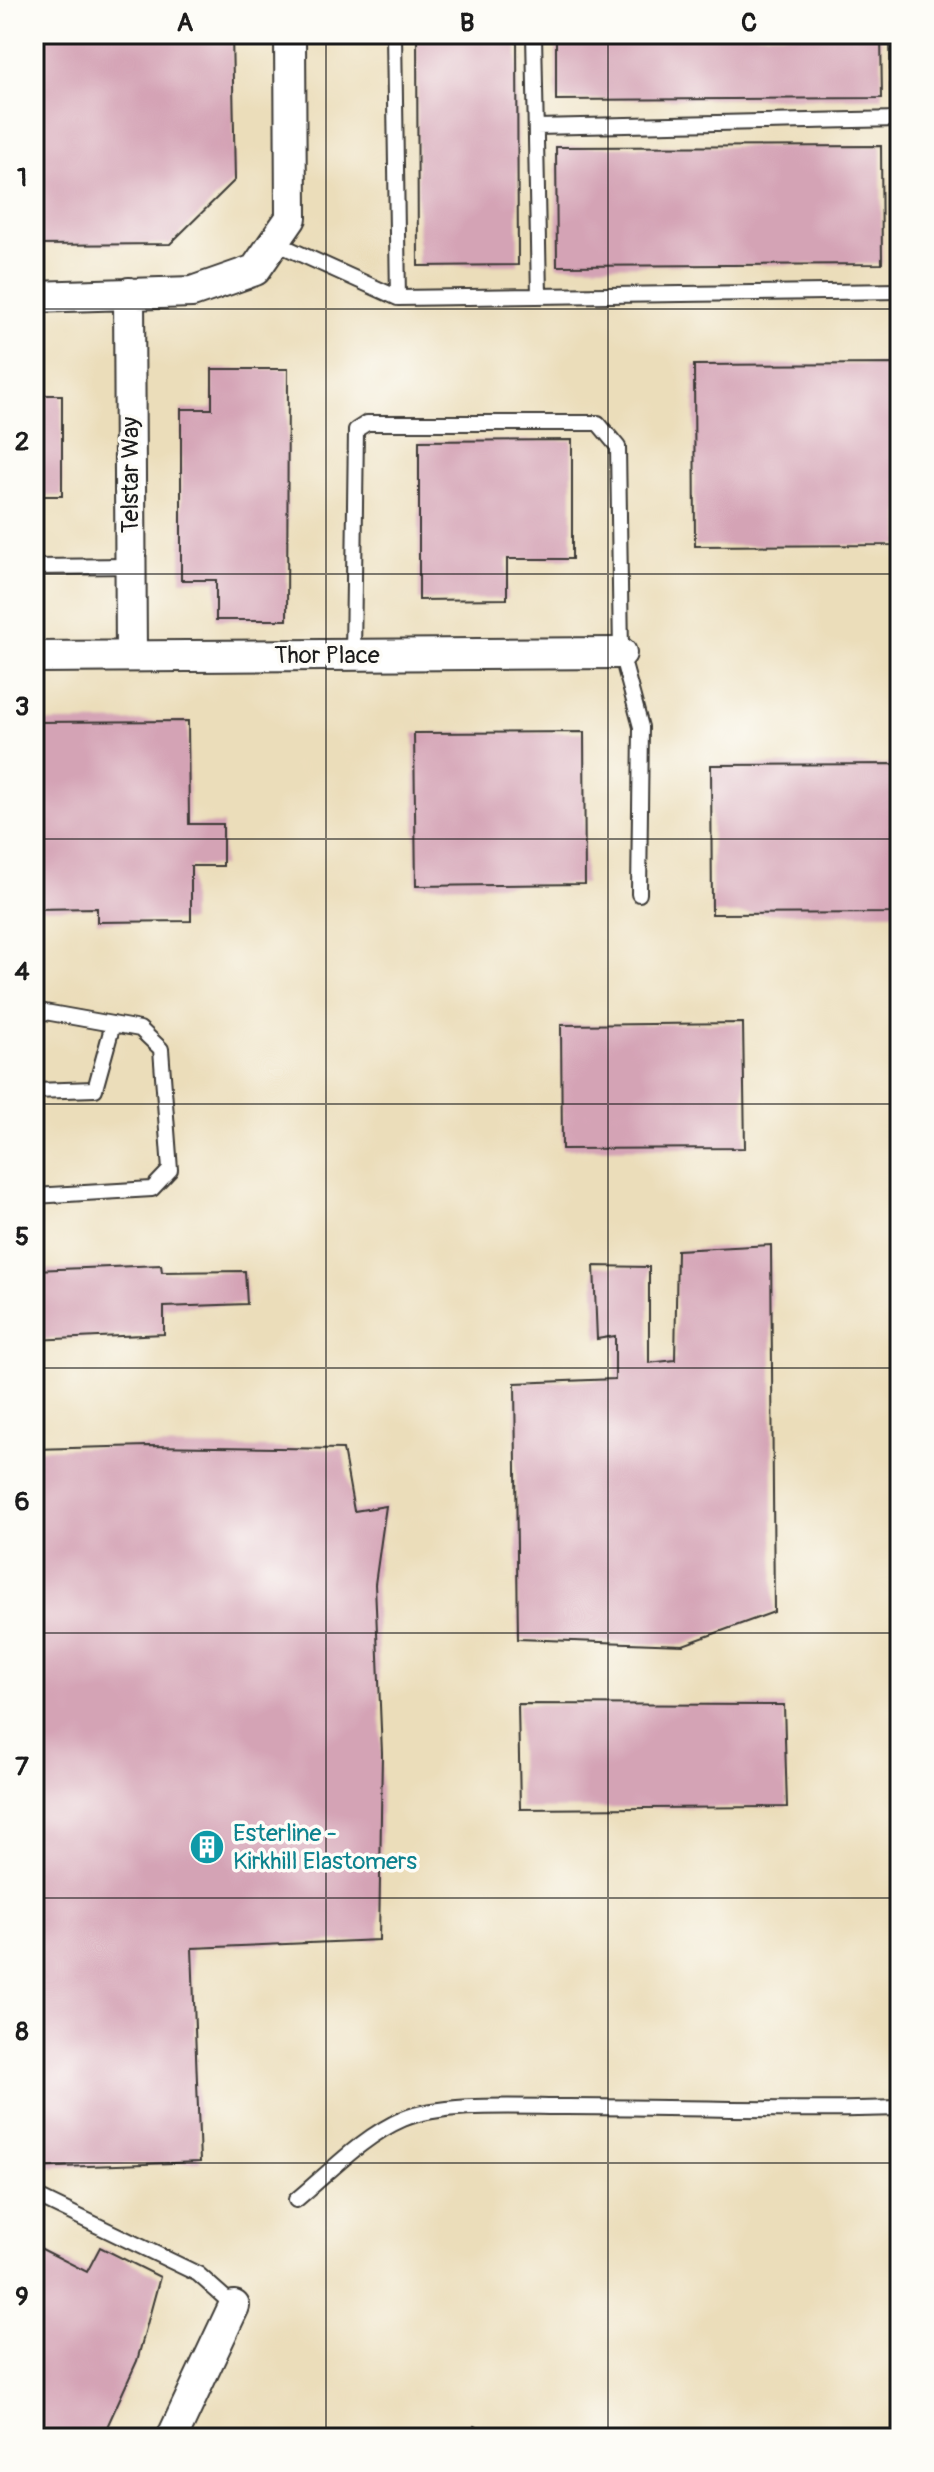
<svg xmlns="http://www.w3.org/2000/svg" width="934" height="2472" font-family="Pangolin,sans-serif">
  <style>
    .building { fill: #d4a3b5 }
    .lines { fill: none; stroke-linecap: round; stroke-linejoin: round }
    .service-casing { stroke: #3b3934; stroke-width: 18 }
    .minor-casing { stroke: #3b3934; stroke-width: 34 }
    .service { stroke: #fff; stroke-width: 14 }
    .minor { stroke: #fff; stroke-width: 30 }
    .grid { fill: none; stroke: #1c1c1c; stroke-width: 2; stroke-opacity: 0.55 }
    .labels { text-anchor: middle; dominant-baseline: central; stroke-width: 7; stroke-linejoin: round; paint-order: stroke }
    .street-label { font-size: 24px; fill: #1c1c1c; stroke: #fdfcf7 }
    .culture-label { font-size: 24px; fill: #0d838f; stroke: #fdfcf7; text-anchor: start }
    .neatline { fill: none; stroke: #1c1c1c; stroke-width: 3 }
    .grid-label { font-size: 26px; text-anchor: middle; font-weight: bold; fill: #1c1c1c }
  </style>
  <rect width="100%" height="100%" fill="#fdfcf7"/>
  <filter id="ink" filterUnits="userSpaceOnUse"><feTurbulence type="fractalNoise" baseFrequency=".0125" numOctaves="2"/><feDisplacementMap in="SourceGraphic" scale="16" xChannelSelector="R" yChannelSelector="G"/><feConvolveMatrix kernelMatrix="1 2 1 2 8 2 1 2 1" color-interpolation-filters="sRGB"/></filter>
  <filter id="wash" filterUnits="userSpaceOnUse"><feTurbulence type="fractalNoise" baseFrequency=".006" numOctaves="4" result="noise"/><feDisplacementMap in="SourceGraphic" scale="32" xChannelSelector="R" yChannelSelector="G"/><feGaussianBlur stdDeviation="1.8" result="paint"/><feColorMatrix in="noise" values="0 0 0 0 0 0 0 0 0 0 0 0 0 0 0 0 0 1.4 0 .05"/><feComposite in="paint" operator="in"/></filter>
  <g filter="url(#wash)">
    <rect width="100%" height="100%" fill="#ebddba"/>
    <g id="blocks">
      <path class="building" d="M 34,34 L 232,34 L 235,180 L 170,244 L 34,245 Z
        M 417,34 L 517,34 L 518,265 L 418,266 Z
        M 556,34 L 881,34 L 882,98 L 556,100 Z
        M 881,146 L 882,264 L 557,266 L 556,147 Z
        M 900,364 L 900,545 L 695,546 L 694,365 Z
        M 212,369 L 288,369 L 287,620 L 216,620 L 216,580 L 181,580 L 181,409 L 212,409 Z
        M 34,395 L 62,395 L 62,496 L 34,496 Z
        M 572,440 L 572,559 L 507,559 L 507,599 L 419,600 L 419,441 Z
        M 188,721 L 189,824 L 223,824 L 223,866 L 191,866 L 191,921 L 97,922 L 97,908 L 34,909 L 34,722 Z
        M 584,732 L 585,884 L 416,886 L 414,733 Z
        M 900,764 L 900,913 L 712,914 L 711,765 Z
        M 743,1023 L 745,1148 L 562,1149 L 561,1025 Z
        M 771,1245 L 774,1612 L 683,1645 L 518,1639 L 515,1383 L 615,1379 L 615,1336 L 597,1339 L 594,1266 L 649,1267 L 649,1363 L 675,1360 L 677,1250 Z
        M 161,1265 L 162,1272 L 245,1271 L 247,1304 L 164,1307 L 164,1334 L 34,1340 L 34,1270 Z
        M 148,1446 L 343,1449 L 354,1511 L 386,1506 L 375,1584 L 382,1753 L 379,1940 L 192,1948 L 200,2162 L 34,2168 L 34,1449 Z
        M 518,1704 L 784,1705 L 787,1807 L 520,1809 Z
        M 34,2245 L 87,2272 L 100,2247 L 160,2277 L 137,2361 L 102,2438 L 66,2438 L 34,2424 Z
        M 474,2426 L 499,2438 L 469,2438 Z"/>
    </g>
  </g>
  <g filter="url(#ink)">
    <use href="#blocks" fill-opacity="0" stroke="#3b3934" stroke-width="2"/>
    <g class="lines">
      <g class="service-casing">
        <path id="service" d="M 394,34 L 398,298
          M 534,34 L 539,296
          M 898,34 L 900,256
          M 536,127 L 899,119
          M 274,242 L 398,298 L 900,291
          M 34,567 L 130,566
          M 353,655 L 356,430 L 367,423 L 598,423 L 618,447 L 621,653 L 641,727 L 639,894
          M 34,1010 L 140,1029 L 161,1049 L 170,1170 L 152,1189 L 34,1196
          M 34,1091 L 95,1089 L 113,1024
          M 34,2195 L 198,2274 L 234,2306
          M 296,2200 C 329,2173 363,2136 403,2119 C 444,2102 520,2107 566,2107 C 677,2107 789,2112 900,2108"/>
      </g>
      <g class="minor-casing">
        <path id="minor" d="M 129,293 L 131,656
          M 34,297 L 192,292 L 255,270 L 291,218 L 290,34
          M 34,657 L 621,653
          M 172,2438 L 234,2306"/>
      </g>
      <use href="#service" class="service"/>
      <use href="#minor" class="minor"/>
    </g>
  </g>
  <path class="grid" d="M 326,34 L 326,2438M 608,34 L 608,2438M 34,309 L 900,309M 34,574 L 900,574M 34,839 L 900,839M 34,1104 L 900,1104M 34,1368 L 900,1368M 34,1633 L 900,1633M 34,1898 L 900,1898M 34,2163 L 900,2163"/>
  <defs>
    <g id="building-disc" transform="scale(1.8)"><circle r="9.5" fill="#0f9aa8" stroke="#fdfcf7"/><path d="M-4-6H4V6H1V3H-1V6H-4ZM-2.5-4.3h1.7v1.8h-1.7ZM.8-4.3h1.7v1.8H.8ZM-2.5-1h1.7V.8h-1.7ZM.8-1h1.7V.8H.8Z" fill="#fff"/></g>
  </defs>
  <g fill-rule="evenodd">
    <use href="#building-disc" x="207" y="1847"/>
  </g>
  <g class="labels">
    <g class="street-label">
      <text transform="translate(130 475) rotate(-90)">Telstar Way</text>
      <text x="327" y="655">Thor Place</text>
    </g>
    <g class="culture-label">
      <text x="233" y="1833">Esterline -<tspan x="233" dy="28">Kirkhill Elastomers</tspan></text>
    </g>
  </g>
  <rect width="934" height="2472" fill="none" stroke="#fdfcf7" stroke-width="88"/>
  <rect x="44" y="44" width="846" height="2384" class="neatline"/>
  <g class="grid-label">
    <text x="185" y="31">A</text>
    <text x="467" y="31">B</text>
    <text x="749" y="31">C</text>
    <text x="22" y="186">1</text>
    <text x="22" y="450">2</text>
    <text x="22" y="715">3</text>
    <text x="22" y="980">4</text>
    <text x="22" y="1245">5</text>
    <text x="22" y="1510">6</text>
    <text x="22" y="1775">7</text>
    <text x="22" y="2040">8</text>
    <text x="22" y="2305">9</text>
  </g>
</svg>
